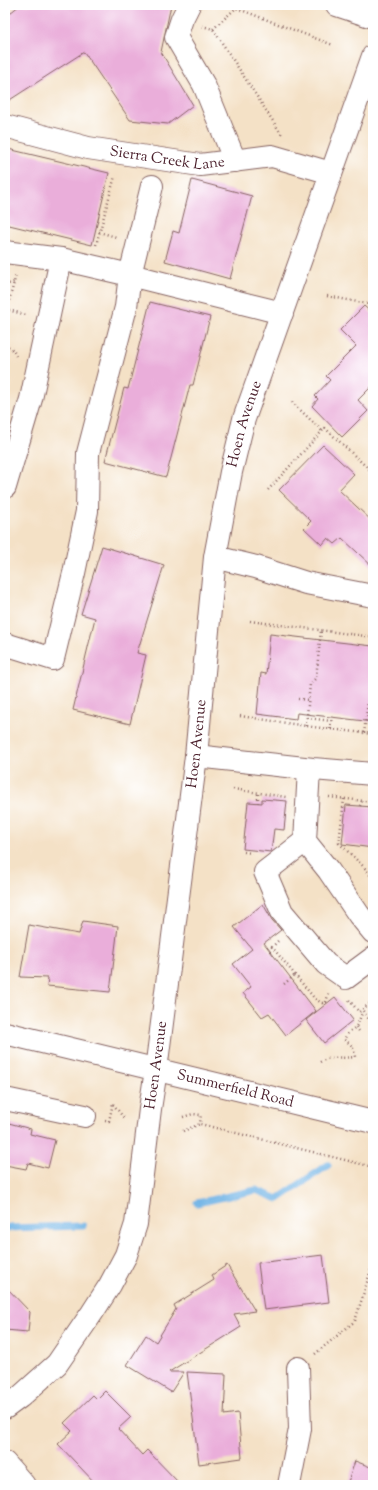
<svg xmlns="http://www.w3.org/2000/svg" width="378" height="1490" font-family="'Sorts Mill Goudy',serif">
  <style>
    .lines { fill: none; stroke-linecap: round; stroke-linejoin: round }
    .stream { stroke: #6fb3e5; stroke-width: 7 }
    .building { fill: #eaaeda }
    .minor-casing { stroke: #866361; stroke-width: 24 }
    .path { stroke: #866361; stroke-width: 2.5; stroke-dasharray: 1 3; stroke-linecap: butt }
    .minor { stroke: #fff; stroke-width: 22 }
    .labels { text-anchor: middle; dominant-baseline: central; stroke-width: 3.5; stroke-linejoin: round; paint-order: stroke }
    .street-label { font-size: 15px; fill: #4a1f2b; stroke: #fff }
  </style>
  <rect width="100%" height="100%" fill="#fff"/>
  <filter id="ink" filterUnits="userSpaceOnUse"><feTurbulence type="fractalNoise" baseFrequency=".025" numOctaves="2"/><feDisplacementMap in="SourceGraphic" scale="8" xChannelSelector="R" yChannelSelector="G"/><feConvolveMatrix kernelMatrix="1 2 1 2 8 2 1 2 1" color-interpolation-filters="sRGB"/></filter>
  <filter id="wash" filterUnits="userSpaceOnUse"><feTurbulence type="fractalNoise" baseFrequency=".012" numOctaves="4" result="noise"/><feDisplacementMap in="SourceGraphic" scale="16" xChannelSelector="R" yChannelSelector="G"/><feGaussianBlur stdDeviation="0.9" result="paint"/><feColorMatrix in="noise" values="0 0 0 0 0 0 0 0 0 0 0 0 0 0 0 0 0 1.4 0 .05"/><feComposite in="paint" operator="in"/></filter>
  <g filter="url(#wash)">
    <rect width="100%" height="100%" fill="#f4e1c6"/>
    <g class="lines">
      <path class="stream" d="M 197,1203 L 256,1190 L 278,1199 L 328,1165
        M 5,1228 L 83,1226"/>
    </g>
    <g id="blocks">
      <path class="building" d="M 20,5 L 171,5 L 161,52 L 193,105 L 168,124 L 130,120 L 84,52 L 5,103 L 5,17 Z
        M 8,149 L 109,173 L 92,245 L 5,224 L 5,160 Z
        M 192,180 L 252,196 L 230,279 L 165,261 L 173,231 L 179,233 Z
        M 150,302 L 210,317 L 193,385 L 190,385 L 166,477 L 105,461 L 124,388 L 128,389 Z
        M 364,306 L 373,314 L 373,385 L 358,400 L 368,411 L 342,437 L 312,406 L 318,399 L 315,396 L 330,380 L 326,376 L 356,346 L 340,330 Z
        M 323,445 L 354,474 L 339,490 L 373,522 L 373,567 L 342,538 L 335,544 L 328,538 L 322,545 L 304,528 L 311,521 L 279,490 Z
        M 102,546 L 164,565 L 137,653 L 146,655 L 130,724 L 73,710 L 95,618 L 81,614 Z
        M 270,634 L 373,646 L 373,722 L 297,713 L 296,719 L 257,714 L 261,673 L 266,674 Z
        M 262,799 L 287,801 L 284,830 L 274,829 L 271,852 L 243,849 L 248,802 L 262,803 Z
        M 346,805 L 373,807 L 373,848 L 342,844 Z
        M 263,904 L 272,920 L 281,930 L 264,943 L 316,1011 L 286,1035 L 269,1013 L 262,1017 L 243,993 L 251,987 L 233,964 L 252,949 L 234,927 Z
        M 83,921 L 118,926 L 110,992 L 47,986 L 48,978 L 20,977 L 29,925 L 79,934 Z
        M 335,997 L 353,1020 L 324,1043 L 306,1020 Z
        M 5,1122 L 31,1129 L 30,1134 L 55,1140 L 48,1168 L 28,1163 L 26,1169 L 5,1165 Z
        M 323,1255 L 329,1302 L 264,1310 L 258,1263 Z
        M 227,1265 L 255,1311 L 234,1314 L 241,1327 L 169,1372 L 184,1372 L 171,1392 L 127,1365 L 146,1335 L 156,1342 L 176,1309 L 174,1305 L 214,1280 L 212,1275 Z
        M 5,1286 L 30,1312 L 28,1332 L 5,1330 Z
        M 187,1372 L 226,1374 L 224,1415 L 238,1413 L 242,1458 L 199,1464 Z
        M 105,1391 L 131,1417 L 118,1429 L 142,1455 L 147,1450 L 181,1485 L 97,1485 L 58,1444 L 72,1431 L 64,1423 L 93,1395 L 97,1399 Z
        M 355,1461 L 373,1468 L 373,1485 L 347,1485 Z"/>
    </g>
  </g>
  <g filter="url(#ink)">
    <use href="#blocks" fill-opacity="0" stroke="#866361" stroke-width="1"/>
    <g class="lines">
      <g class="minor-casing">
        <g id="minor">
          <path d="M 189,5 L 182,19 L 176,37 L 204,85 L 235,161"/>
          <path d="M 337,5 L 373,17"/>
          <path id="s1" d="M 5,126 L 88,148 L 200,165 L 272,156 L 331,173"/>
          <path d="M 5,252 L 61,259 L 130,275 L 152,186"/>
          <path d="M 5,487 L 31,399 L 61,259"/>
          <path d="M 215,557 L 256,567 L 306,583 L 373,596"/>
          <path d="M 5,644 L 53,659 L 74,573 L 87,511 L 88,453 L 126,307 L 130,275 L 282,313"/>
          <path d="M 196,756 L 313,769 L 373,774"/>
          <path d="M 309,769 L 305,841 L 329,871 L 359,915 L 373,932"/>
          <path d="M 305,841 L 265,872 L 282,912 L 326,964 L 346,978 L 373,958"/>
          <path id="s2" d="M 5,1033 L 373,1122"/>
          <path d="M 5,1099 L 85,1116"/>
          <path id="s3" d="M 5,1408 L 20,1397 L 57,1364 L 92,1313 L 110,1285 L 126,1255 L 136,1224 L 150,1109 L 156,1070 L 196,756 L 215,557 L 231,472 L 244,419 L 373,56"/>
          <path d="M 5,1463 L 24,1485"/>
          <path d="M 289,1485 L 300,1429 L 298,1368"/>
        </g>
      </g>
      <path class="path" d="M 202,26 L 213,29 L 282,135
        M 213,29 L 236,8 L 333,45
        M 99,232 L 116,237
        M 96,245 L 115,176
        M 5,285 L 14,282
        M 327,296 L 373,305
        M 5,309 L 26,315
        M 5,316 L 16,275
        M 5,344 L 13,350 L 16,356
        M 292,402 L 322,431
        M 268,490 L 325,428 L 373,473
        M 250,621 L 373,637
        M 298,699 L 309,700
        M 240,716 L 313,727 L 373,734
        M 307,718 L 331,721
        M 306,726 L 310,684 L 316,678 L 321,630
        M 330,729 L 332,717
        M 364,733 L 373,662
        M 233,789 L 286,797
        M 329,797 L 373,802
        M 344,799 L 339,843 L 364,867 L 373,879
        M 258,803 L 258,793
        M 360,806 L 362,801
        M 244,852 L 252,853
        M 278,941 L 272,947 L 315,999 L 322,1003 L 326,1002 L 329,992
        M 284,984 L 295,975
        M 349,1000 L 359,1012 L 373,1001
        M 363,1011 L 371,1022
        M 356,1027 L 359,1031
        M 320,1062 C 332,1055 341,1059 355,1057 C 354,1048 352,1044 344,1040 C 348,1030 354,1030 357,1025 C 360,1020 360,1016 363,1012
        M 113,1104 L 124,1118
        M 183,1117 L 193,1114 L 201,1115 L 200,1124 L 373,1167
        M 105,1120 L 109,1121 L 113,1103
        M 183,1131 L 200,1124
        M 315,1354 L 355,1321 L 373,1263"/>
      <use href="#minor" class="minor"/>
    </g>
  </g>
  <g class="labels">
    <g class="street-label">
      <text stroke="none"><textPath href="#s1" startOffset="166">Sierra Creek Lane</textPath></text>
      <text stroke="none"><textPath href="#s3" startOffset="1038">Hoen Avenue</textPath></text>
      <text stroke="none"><textPath href="#s3" startOffset="714">Hoen Avenue</textPath></text>
      <text stroke="none"><textPath href="#s3" startOffset="390">Hoen Avenue</textPath></text>
      <text stroke="none"><textPath href="#s2" startOffset="237">Summerfield Road</textPath></text>
    </g>
  </g>
  <rect width="378" height="1490" fill="none" stroke="#fff" stroke-width="20"/>
</svg>
